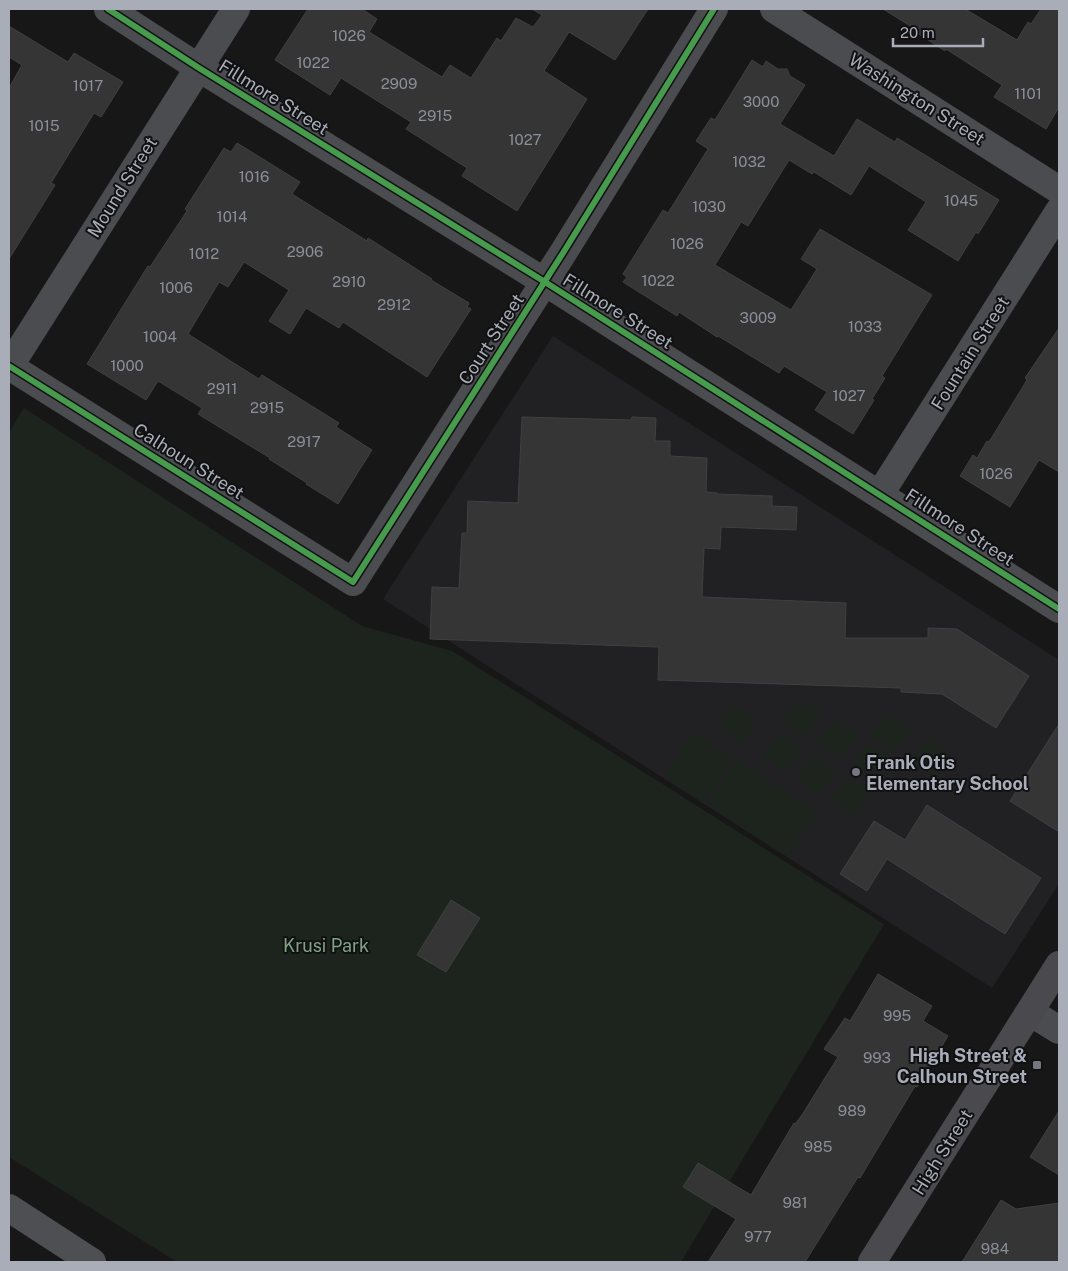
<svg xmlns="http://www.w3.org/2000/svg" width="1068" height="1271" font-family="'Public Sans',sans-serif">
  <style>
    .built { fill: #212123 }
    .green { fill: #1d241e }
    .building { fill: #353536; stroke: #3f4043 }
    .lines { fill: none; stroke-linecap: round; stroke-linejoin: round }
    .street { stroke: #4b4c50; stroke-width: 28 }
    .secondary { stroke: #4a4a4e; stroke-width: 28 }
    .primary { stroke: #4d4f52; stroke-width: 28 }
    .cycleway-casing { stroke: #111113; stroke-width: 9 }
    .cycleway { stroke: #469c4c; stroke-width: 6 }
    .poi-dot { fill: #757880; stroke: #111113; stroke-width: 2 }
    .labels { text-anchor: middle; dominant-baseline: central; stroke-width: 4; stroke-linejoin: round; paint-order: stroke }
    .number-label { font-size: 15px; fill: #8b8f98 }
    .street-label { font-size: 18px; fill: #a8adb8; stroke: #111113 }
    .poi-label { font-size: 18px; font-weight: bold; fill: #a8adb8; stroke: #111113; text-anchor: start }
    .park-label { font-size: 18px; fill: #7fa381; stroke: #111113 }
  </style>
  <rect width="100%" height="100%" fill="#171717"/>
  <path class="built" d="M 553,336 L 1059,660 L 1059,884 L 992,988 L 383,599 Z"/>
  <path class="green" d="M 24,408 L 362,626 L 452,651 L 884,924 L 681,1262 L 177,1262 L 9,1157 L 9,432 Z
    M 799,699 L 822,714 L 807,737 L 784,722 Z
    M 733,705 L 757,720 L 742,743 L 718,728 Z
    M 886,714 L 909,728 L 895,751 L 871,737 Z
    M 833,720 L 857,735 L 842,759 L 819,744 Z
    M 693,732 L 734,759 L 705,803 L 665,777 Z
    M 777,734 L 801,748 L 786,772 L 762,757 Z
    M 927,739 L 950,754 L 936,777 L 912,762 Z
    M 868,742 L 891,757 L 876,780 L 853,766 Z
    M 812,755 L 835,770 L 821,794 L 797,779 Z
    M 737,760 L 818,812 L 789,856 L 708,805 Z
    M 846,777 L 870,792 L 855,815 L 831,801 Z"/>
  <path class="building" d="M 308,9 L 362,9 L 377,19 L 369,32 L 442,77 L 450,65 L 471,78 L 497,38 L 501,41 L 516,18 L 533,27 L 542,15 L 532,9 L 648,9 L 615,60 L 569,32 L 544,71 L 587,99 L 517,211 L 462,176 L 467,168 L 406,129 L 411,122 L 341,78 L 330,95 L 275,60 Z
    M 883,9 L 965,9 L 1017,40 L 1028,22 L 1031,24 L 1041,9 L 1059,9 L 1059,107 L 1046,129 L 994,97 L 1002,85 L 946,49 L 945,51 L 919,34 L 920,32 Z
    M 9,26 L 68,62 L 74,53 L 123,82 L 101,117 L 94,113 L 51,183 L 55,185 L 9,259 L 9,88 L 22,65 L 9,57 Z
    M 752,60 L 763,67 L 766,61 L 778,69 L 787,69 L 790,76 L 805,85 L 780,124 L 834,156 L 857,119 L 895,142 L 897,138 L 999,200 L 978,234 L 976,232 L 958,261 L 908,230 L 926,202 L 869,166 L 851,195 L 814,172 L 812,174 L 789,160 L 748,226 L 741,222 L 715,265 L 791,310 L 817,269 L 801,259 L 820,229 L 932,295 L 882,376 L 885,378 L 872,399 L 874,400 L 853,434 L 815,410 L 827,392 L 784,366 L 779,373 L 718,336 L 717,337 L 679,312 L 677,316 L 623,282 L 627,277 L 623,274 L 663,210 L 668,213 L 708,149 L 696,141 L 711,118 L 715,120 Z
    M 237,143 L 300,182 L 292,194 L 367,241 L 368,238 L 432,279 L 431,280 L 469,303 L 467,307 L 471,309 L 427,377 L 343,322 L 339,328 L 306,308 L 290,334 L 269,321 L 289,290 L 244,262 L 228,287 L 219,282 L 188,334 L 259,379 L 262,375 L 339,423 L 336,427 L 372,450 L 338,504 L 306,484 L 307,483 L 269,459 L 270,458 L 198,414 L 202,408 L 158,381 L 146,400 L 87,364 L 148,266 L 150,267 L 187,211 L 185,209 L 224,148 L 231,152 Z
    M 1059,328 L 1059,472 L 1039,460 L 1010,507 L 960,476 L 973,455 L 977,458 L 987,441 L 989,442 L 1027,380 L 1025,378 Z
    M 522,417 L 631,420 L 632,417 L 656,418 L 655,441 L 670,441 L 670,456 L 707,458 L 706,492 L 717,493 L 717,494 L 772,496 L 772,506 L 797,507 L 796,530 L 721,527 L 720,549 L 704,548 L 702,597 L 846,603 L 845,638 L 928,638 L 928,628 L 957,629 L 1029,676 L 996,728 L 942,694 L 901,692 L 901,688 L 658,680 L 659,647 L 430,639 L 432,587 L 459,588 L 462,533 L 467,533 L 468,501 L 518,503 Z
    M 1059,724 L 1059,832 L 1010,801 Z
    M 927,805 L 1041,878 L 1005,934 L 887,859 L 867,891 L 840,874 L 874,821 L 905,840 Z
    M 451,900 L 480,918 L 446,972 L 417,955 Z
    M 878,974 L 932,1006 L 923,1021 L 948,1036 L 930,1066 L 917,1087 L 915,1086 L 860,1178 L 858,1177 L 805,1262 L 708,1262 L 736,1219 L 683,1187 L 698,1163 L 751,1195 L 794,1123 L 795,1124 L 802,1115 L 838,1057 L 824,1049 L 845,1018 L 850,1021 Z
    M 1059,1111 L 1059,1175 L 1030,1157 Z
    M 1001,1200 L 1016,1209 L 1059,1203 L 1059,1262 L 962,1262 Z"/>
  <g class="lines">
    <path class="street" d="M 108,9 L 199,68 L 545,282 L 1059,609
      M 774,9 L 1059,190
      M 9,366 L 353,582 L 563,253 L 714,9
      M 9,367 L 236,9
      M 880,494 L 1059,211
      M 1030,1012 L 1059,1030"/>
    <path class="secondary" d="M 872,1262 L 1059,965"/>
    <path class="primary" d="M 9,1208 L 92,1262"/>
    <g class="cycleway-casing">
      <path id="cycleway" d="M 108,9 L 199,68 L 545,282 L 1059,609
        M 9,366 L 353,582 L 563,253 L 714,9"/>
    </g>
    <use href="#cycleway" class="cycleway"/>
  </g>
  <g class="poi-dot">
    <circle cx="856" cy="772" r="5"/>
    <rect x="1032" y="1060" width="10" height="10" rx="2.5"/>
  </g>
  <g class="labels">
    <g class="number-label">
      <text x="349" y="35">1026</text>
      <text x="313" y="62">1022</text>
      <text x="399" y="83">2909</text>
      <text x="88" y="85">1017</text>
      <text x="1028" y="93">1101</text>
      <text x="761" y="101">3000</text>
      <text x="435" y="115">2915</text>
      <text x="44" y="125">1015</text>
      <text x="525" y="139">1027</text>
      <text x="749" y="161">1032</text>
      <text x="254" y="176">1016</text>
      <text x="961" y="200">1045</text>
      <text x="709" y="206">1030</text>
      <text x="232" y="216">1014</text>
      <text x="687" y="243">1026</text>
      <text x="305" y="251">2906</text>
      <text x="204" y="253">1012</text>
      <text x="658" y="280">1022</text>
      <text x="349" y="281">2910</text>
      <text x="176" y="287">1006</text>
      <text x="394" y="304">2912</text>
      <text x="758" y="317">3009</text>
      <text x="865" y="326">1033</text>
      <text x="160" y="336">1004</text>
      <text x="127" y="365">1000</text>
      <text x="222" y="388">2911</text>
      <text x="849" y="395">1027</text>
      <text x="267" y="407">2915</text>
      <text x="304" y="441">2917</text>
      <text x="996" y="473">1026</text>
      <text x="897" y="1015">995</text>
      <text x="877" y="1057">993</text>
      <text x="852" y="1110">989</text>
      <text x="818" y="1146">985</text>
      <text x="795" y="1202">981</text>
      <text x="758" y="1236">977</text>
      <text x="995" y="1248">984</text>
    </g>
    <g class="street-label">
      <text transform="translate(274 97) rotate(32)">Fillmore Street</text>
      <text transform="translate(917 99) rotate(32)">Washington Street</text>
      <text transform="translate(122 187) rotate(-58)">Mound Street</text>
      <text transform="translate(618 311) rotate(32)">Fillmore Street</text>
      <text transform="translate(491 339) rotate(-57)">Court Street</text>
      <text transform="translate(970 353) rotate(-58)">Fountain Street</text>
      <text transform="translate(189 461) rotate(32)">Calhoun Street</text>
      <text transform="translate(960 527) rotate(33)">Fillmore Street</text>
      <text transform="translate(942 1152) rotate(-58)">High Street</text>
    </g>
    <g class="poi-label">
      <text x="866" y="762">Frank Otis<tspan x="866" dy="21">Elementary School</tspan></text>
      <text x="1027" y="1055" text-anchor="end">High Street &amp;<tspan x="1027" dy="21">Calhoun Street</tspan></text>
    </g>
    <g class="park-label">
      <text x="326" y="945">Krusi Park</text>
    </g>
  </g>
  <rect width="1068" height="1271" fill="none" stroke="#a8adb8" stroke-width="20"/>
  <path d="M893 38v8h90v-8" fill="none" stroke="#a8adb8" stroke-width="2.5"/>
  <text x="900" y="38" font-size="15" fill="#a8adb8" stroke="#111113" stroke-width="4" paint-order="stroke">20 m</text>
</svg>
